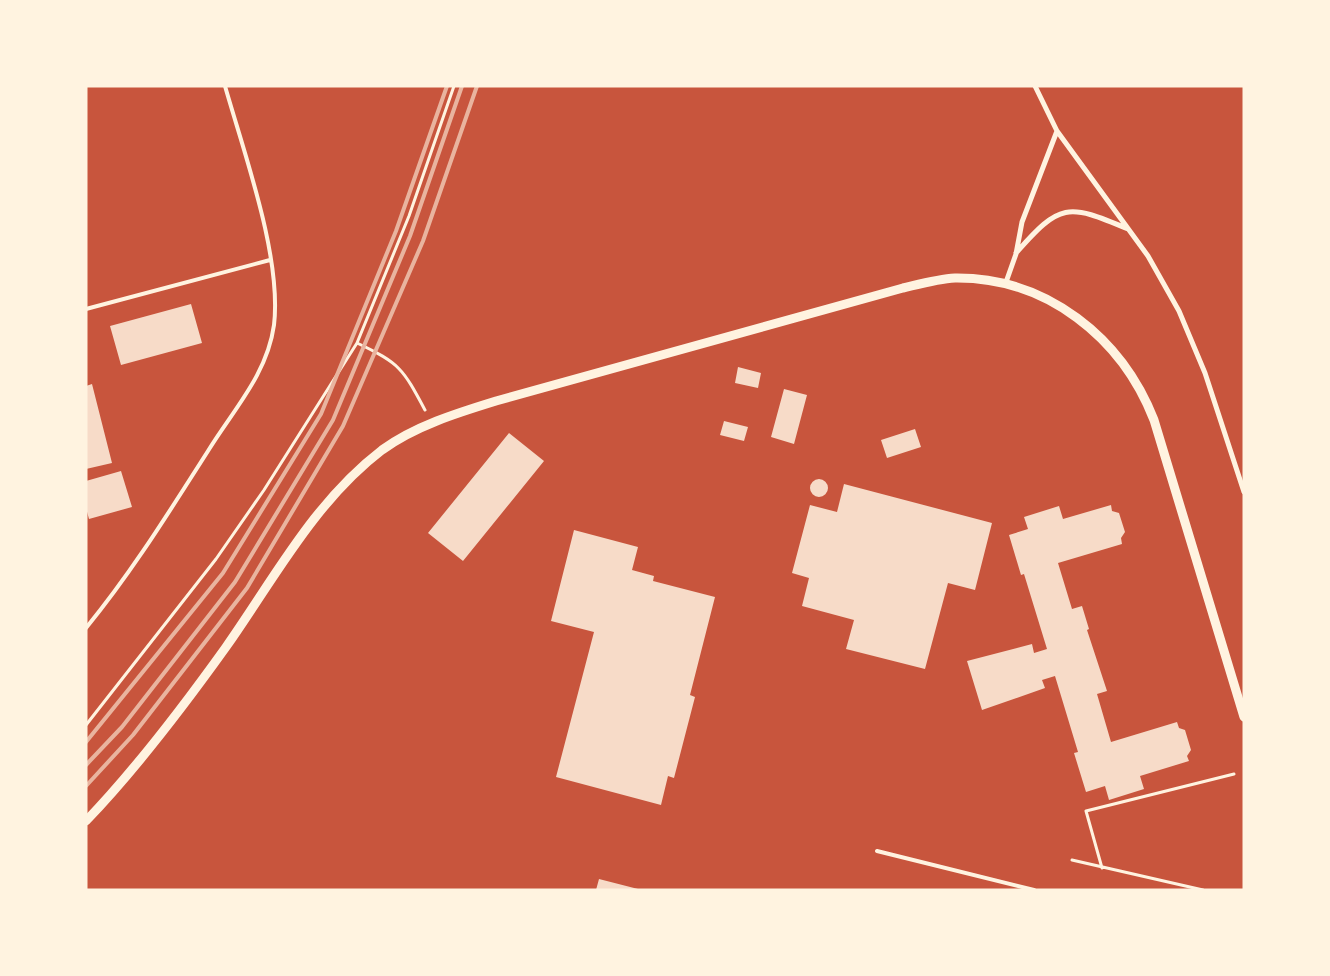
<svg xmlns="http://www.w3.org/2000/svg" width="1330" height="976" font-family="Karla,sans-serif">
  <style>
    .building { fill: #f7dbc8 }
    .lines { fill: none; stroke-linecap: round; stroke-linejoin: round }
    .path { stroke: #fff3e0; stroke-width: 3 }
    .service { stroke: #fff3e0; stroke-width: 4 }
    .minor { stroke: #fff3e0; stroke-width: 5 }
    .tertiary { stroke: #fff3e0; stroke-width: 9 }
    .rail { stroke: #e9b49f; stroke-width: 4 }
  </style>
  <rect width="100%" height="100%" fill="#c8553d"/>
  <path class="building" d="M 191,304 L 202,343 L 121,365 L 110,326 Z
    M 738,367 L 761,373 L 758,388 L 735,383 Z
    M 92,384 L 112,463 L 86,469 L 86,386 Z
    M 784,389 L 807,395 L 794,444 L 771,437 Z
    M 724,421 L 748,427 L 744,441 L 720,435 Z
    M 915,429 L 921,447 L 887,458 L 881,440 Z
    M 509,433 L 544,461 L 463,561 L 428,533 Z
    M 121,471 L 132,507 L 89,519 L 86,508 L 86,481 Z
    M810 488a9 9 0 1 1 18 0a9 9 0 1 1-18 0Z
    M 844,484 L 992,523 L 975,590 L 948,583 L 925,669 L 846,649 L 854,620 L 802,606 L 809,578 L 792,573 L 810,505 L 837,512 Z
    M 1111,505 L 1112,511 L 1119,513 L 1125,532 L 1121,538 L 1122,544 L 1058,563 L 1072,609 L 1082,606 L 1089,629 L 1087,630 L 1107,691 L 1097,694 L 1111,742 L 1177,722 L 1179,728 L 1185,730 L 1191,750 L 1187,756 L 1189,761 L 1140,776 L 1144,789 L 1109,800 L 1105,786 L 1086,792 L 1074,753 L 1078,752 L 1055,676 L 1042,680 L 1045,688 L 982,710 L 967,661 L 1032,644 L 1034,653 L 1047,649 L 1024,574 L 1021,575 L 1009,535 L 1028,529 L 1024,517 L 1059,506 L 1063,519 Z
    M 574,530 L 638,547 L 632,570 L 654,576 L 653,581 L 715,597 L 690,695 L 695,697 L 674,778 L 668,776 L 661,805 L 556,777 L 594,632 L 551,621 Z
    M 599,879 L 638,889 L 638,890 L 596,890 Z"/>
  <g class="lines">
    <path class="path" d="M 357,343 C 400,363 403,369 425,410
      M 86,725 L 216,559 L 264,490 L 357,343 L 409,216 L 454,86
      M 1072,860 L 1203,890
      M 1102,868 L 1086,811 L 1234,774"/>
    <path class="service" d="M 86,309 L 270,260
      M 86,628 C 132,572 169,512 208,451 C 233,410 267,375 274,325 C 282,257 244,153 225,86
      M 877,851 L 1034,890"/>
    <path class="minor" d="M 1035,86 L 1057,131 L 1148,256 L 1179,311 L 1205,373 L 1244,492
      M 1016,253 C 1060,203 1067,203 1128,229
      M 1005,285 L 1016,254 L 1022,222 L 1057,131"/>
    <path class="tertiary" d="M 86,821 C 137,768 183,707 226,647 C 274,579 314,502 382,450 C 415,426 457,413 496,401 L 903,288 C 920,284 938,279 955,278 C 1047,277 1122,338 1154,420 L 1244,717"/>
    <path class="rail" d="M 86,742 L 223,573 L 321,414 L 396,231 L 447,86
      M 86,765 L 122,727 L 235,582 L 333,420 L 410,236 L 462,86
      M 86,786 L 133,735 L 247,588 L 343,426 L 423,241 L 477,86"/>
  </g>
  <rect width="1330" height="976" fill="none" stroke="#fff3e0" stroke-width="175"/>
</svg>
